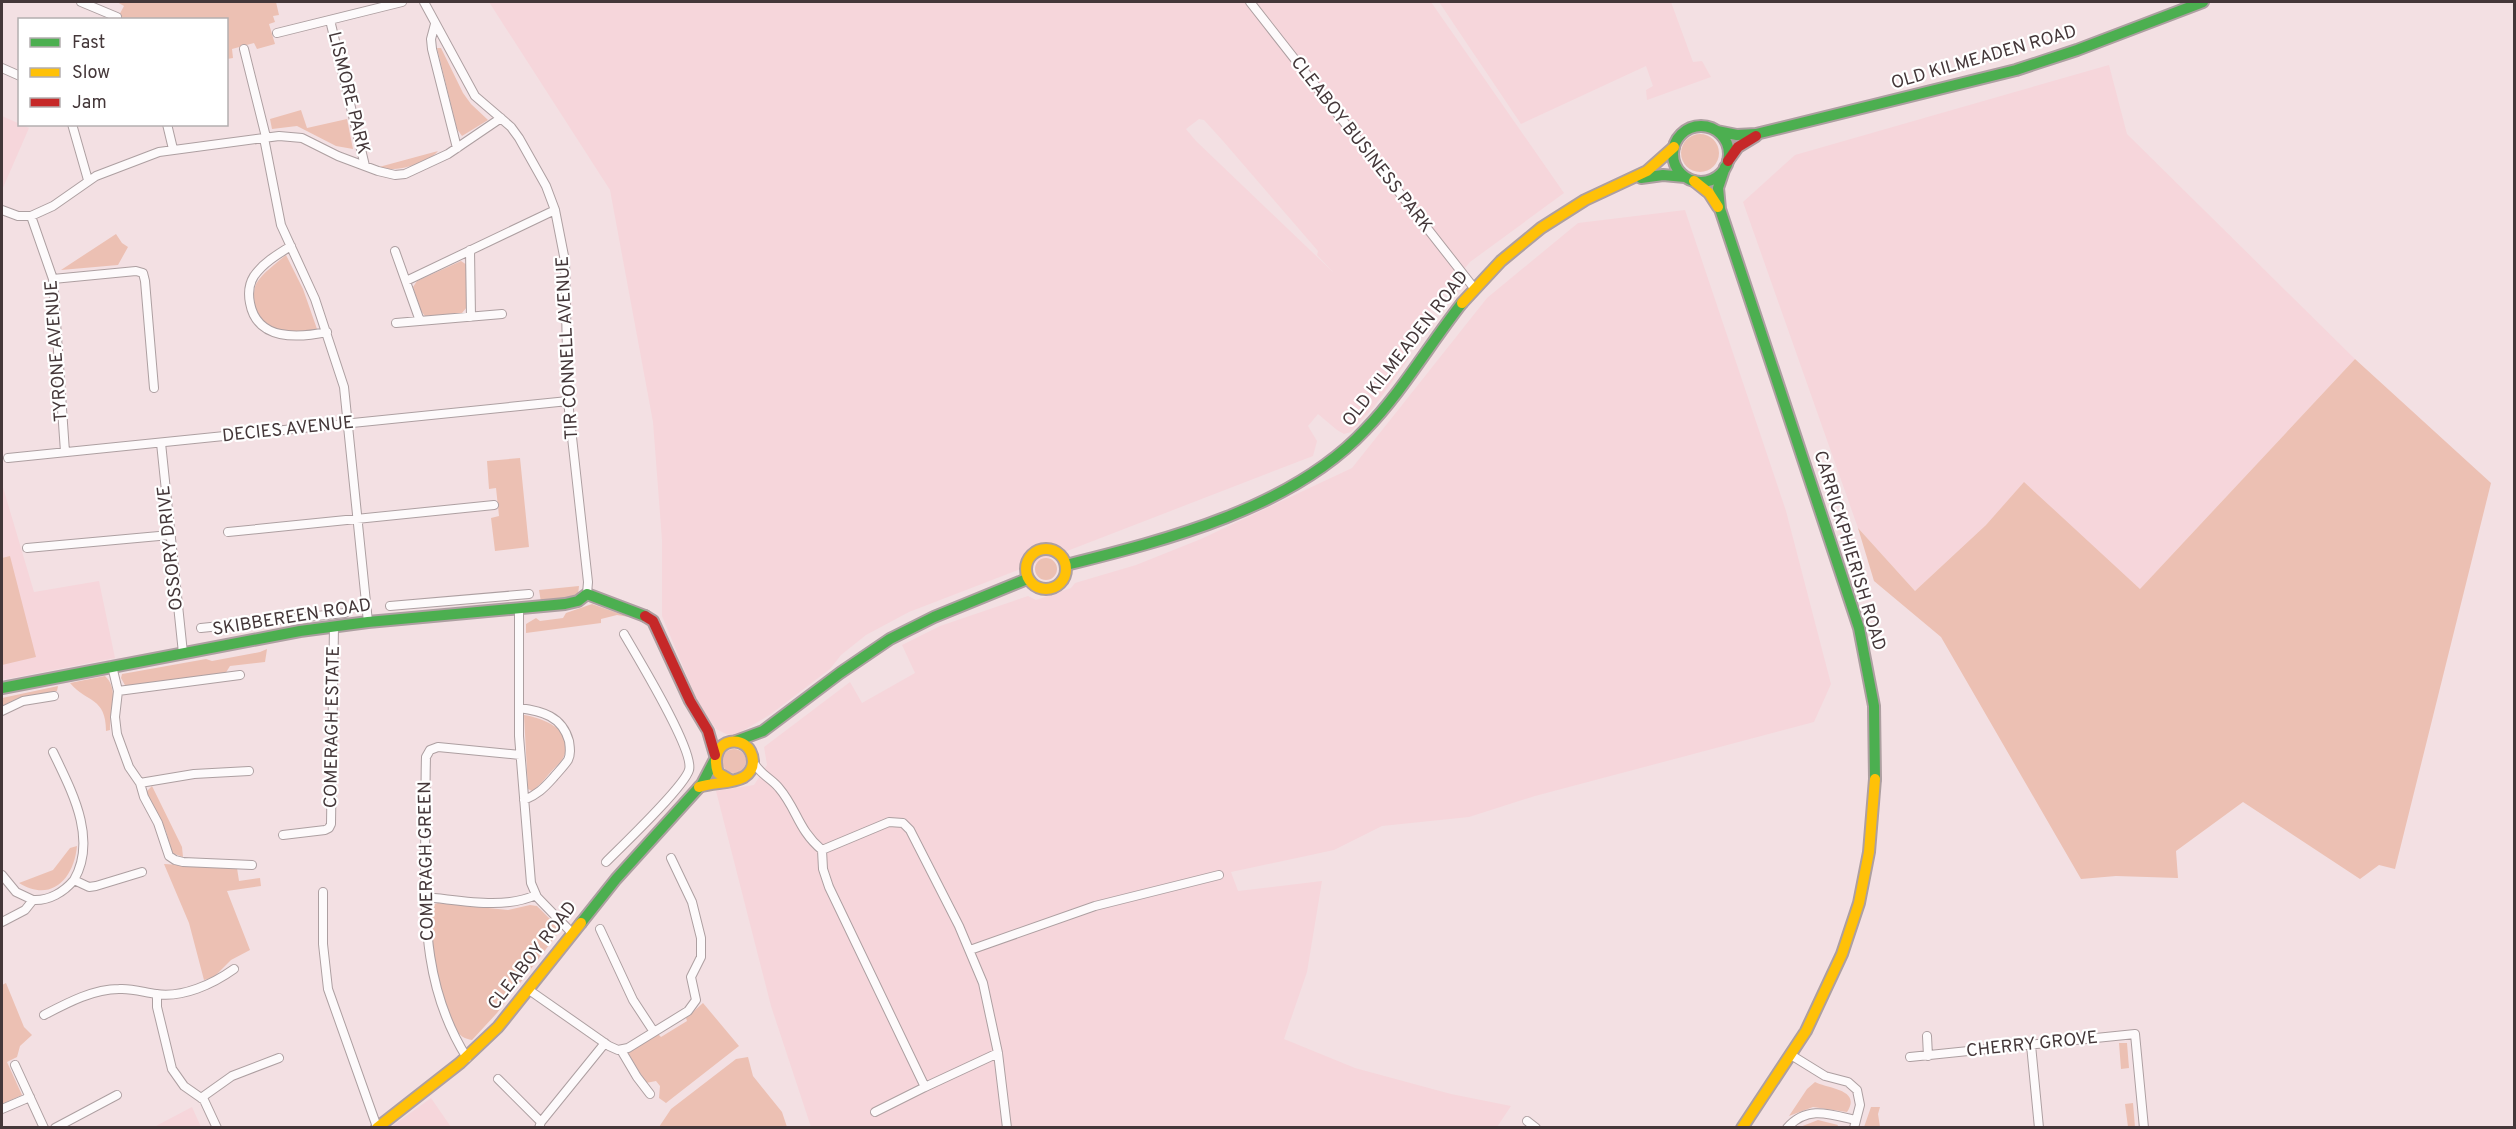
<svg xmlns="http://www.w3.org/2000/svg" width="2516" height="1129" font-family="Overpass,sans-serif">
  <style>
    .built { fill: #f6d6db; fill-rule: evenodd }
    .green { fill: #ecc0b3 }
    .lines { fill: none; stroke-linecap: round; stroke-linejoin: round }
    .street-casing { stroke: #ad9fa1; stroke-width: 10 }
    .fast-casing { stroke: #ad9fa1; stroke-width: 14 }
    .slow-casing { stroke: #ad9fa1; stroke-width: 14 }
    .jam-casing { stroke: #ad9fa1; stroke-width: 14 }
    .street { stroke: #fdfafb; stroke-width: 8 }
    .fast { stroke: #4caf50; stroke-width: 10 }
    .slow { stroke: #ffc107; stroke-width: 10 }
    .jam { stroke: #c62828; stroke-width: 10 }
    .labels { text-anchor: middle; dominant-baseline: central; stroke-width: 4.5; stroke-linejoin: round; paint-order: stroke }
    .street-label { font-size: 18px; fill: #443739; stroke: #fff }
  </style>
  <rect width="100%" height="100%" fill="#f3e0e3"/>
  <path class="built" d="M 489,2 L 1431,2 L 1564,193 L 1470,262 L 1403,344 L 1409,358 L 1374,407 L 1351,432 L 1344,434 L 1337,430 L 1318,414 L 1308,426 L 1317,441 L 1313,456 L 909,612 L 866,635 L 841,655 L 830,669 L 771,714 L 736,735 L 726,734 L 716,729 L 699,705 L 662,616 L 662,540 L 653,422 L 610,190 ZM 1199,119 L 1204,120 L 1223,141 L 1318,251 L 1317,255 L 1334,273 L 1196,141 L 1186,129 Z
    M 1439,2 L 1671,2 L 1693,62 L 1702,61 L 1711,77 L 1647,100 L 1646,90 L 1653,86 L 1646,66 L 1521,124 Z
    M 2109,65 L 2127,134 L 2355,359 L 2140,589 L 2024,483 L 1986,525 L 1915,591 L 1858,528 L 1743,202 L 1795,155 Z
    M 2,116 L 29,128 L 2,190 Z
    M 1685,210 L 1786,511 L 1831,684 L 1814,722 L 1535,796 L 1469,817 L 1382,826 L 1334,850 L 1231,872 L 1238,891 L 1322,881 L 1307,972 L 1284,1039 L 1355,1068 L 1451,1094 L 1511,1106 L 1497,1127 L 811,1127 L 771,1006 L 716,791 L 754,785 L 767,765 L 764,747 L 850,682 L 862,703 L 915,673 L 902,645 L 940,626 L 1028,596 L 1036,600 L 1071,588 L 1075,583 L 1136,565 L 1201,539 L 1352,468 L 1487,298 L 1578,223 Z
    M 2,484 L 34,592 L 99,581 L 115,658 L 2,680 Z
    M 431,1098 L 451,1127 L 391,1127 Z
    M 192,1107 L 201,1127 L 154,1127 Z"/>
  <path class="green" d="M 117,2 L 276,2 L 279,15 L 273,16 L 275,22 L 269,24 L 275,44 L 257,49 L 254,43 L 232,49 L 233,58 L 227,59 L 228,65 L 227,65 L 226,20 L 117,19 L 124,6 Z
    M 437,48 L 441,48 L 463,93 L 471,104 L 488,120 L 462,136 L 457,129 Z
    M 301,110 L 307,128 L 347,119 L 353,149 L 336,146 L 297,126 L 272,129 L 270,119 Z
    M1681 153a19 19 0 1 1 38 0a19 19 0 1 1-38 0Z
    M 438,151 C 429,163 393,174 379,167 Z
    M 116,234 L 122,243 L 128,247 L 118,265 L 61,270 Z
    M 286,255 L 303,289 L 317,329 C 296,334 261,335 255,307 C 254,300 253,291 256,284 C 262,273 277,263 286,255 Z
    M 461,261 L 467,265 L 467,307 L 462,313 L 425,316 L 421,311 L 413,287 L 417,281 Z
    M 2355,359 L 2491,483 L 2395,869 L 2379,865 L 2360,879 L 2243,802 L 2176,851 L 2178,878 L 2116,876 L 2081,879 L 1941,637 L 1874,581 L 1858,528 L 1915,591 L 1986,525 L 2024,482 L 2140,589 Z
    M 520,458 L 529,547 L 495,551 L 491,518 L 499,516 L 496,488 L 489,489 L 487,461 Z
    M 10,556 L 36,657 L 2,665 L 2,558 Z
    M1035 569a11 11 0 1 1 22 0a11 11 0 1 1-22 0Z
    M 579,586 L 578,595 L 575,598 L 541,602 L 539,590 Z
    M 592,604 L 629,617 L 617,615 L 601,619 L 601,623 L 526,633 L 526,624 L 536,618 L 540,621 L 563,618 L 566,613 Z
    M 267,649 L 265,662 L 230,666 L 225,674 L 126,687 L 121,678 L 122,674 L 206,659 L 212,661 L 260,652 Z
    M 105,676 C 120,690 109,712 110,730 L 106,731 C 106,697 87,703 70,683 Z
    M 58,686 L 57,691 L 18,698 L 2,706 L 2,698 Z
    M 524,715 C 544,718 579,732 562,760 C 558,765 553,769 549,774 C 544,780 539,786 532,791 L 528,789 Z
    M722 761a12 12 0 1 1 24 0a12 12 0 1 1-24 0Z
    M 152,786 L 182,847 L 183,857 L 172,853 L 166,831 L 146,792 Z
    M 77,846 C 74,879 51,903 19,883 L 53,870 L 70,848 Z
    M 164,864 L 237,868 L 239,881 L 260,878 L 261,886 L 227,891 L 250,950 L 231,960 L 214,977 L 204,980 L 189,923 Z
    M 438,903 L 508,910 L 530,905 L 537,906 L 559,928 L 556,936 L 497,1013 L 472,1040 C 465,1039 460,1036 456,1030 C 442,1007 426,932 432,905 Z
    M 6,983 L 24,1027 L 32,1035 L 20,1046 L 17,1057 L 7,1062 L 22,1095 L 2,1104 L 2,985 Z
    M 703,1003 L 739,1046 L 666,1103 L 659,1098 L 660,1086 L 656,1081 L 646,1083 L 628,1053 L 658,1034 L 661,1037 L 687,1021 L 686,1018 Z
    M 2119,1043 L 2127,1043 L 2129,1068 L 2121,1069 Z
    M 748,1057 L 753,1076 L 782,1112 L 787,1127 L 659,1127 L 671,1109 L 736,1059 Z
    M 1815,1082 C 1828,1089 1862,1089 1847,1112 L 1813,1107 L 1789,1116 L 1807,1089 Z
    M 2133,1103 L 2135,1127 L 2128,1127 L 2125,1104 Z
    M 1871,1107 L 1880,1107 L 1878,1114 L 1880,1127 L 1864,1127 Z
    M 1818,1120 L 1838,1125 L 1837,1127 L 1800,1127 Z"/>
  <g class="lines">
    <g class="street-casing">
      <path id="street" d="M 81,2 L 117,17
        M 424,2 L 475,96 L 511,127 L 519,138 L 546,186 L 555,210 L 565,261 L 568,401 L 588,582 L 587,594
        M 1250,2 L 1474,288
        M 330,20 L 365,166
        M 435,24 L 431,39 L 432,49 L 457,148
        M 277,33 L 402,2
        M 244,49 L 266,137
        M 2,68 L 20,76
        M 72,124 L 88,180
        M 167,124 L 173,149
        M 264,138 L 281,225 L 315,299 L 344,387 L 368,622
        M 2,210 L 18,216 L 31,216 L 53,206 L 96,176 L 159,152 L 279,136 L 302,138 L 338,156 L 378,171 L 395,175 L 405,174 L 448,154 L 501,118
        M 31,216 L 53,279 L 65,452
        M 291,246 C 278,254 263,263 254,276 C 249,284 248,293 250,303 C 257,341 298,338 327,332
        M 470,250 L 471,317
        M 395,251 L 420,321
        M 53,279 L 136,271 L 143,273 L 145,281 L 154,388
        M 406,281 L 555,210
        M 396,323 L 502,314
        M 161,443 L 183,653
        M 8,458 L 568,401
        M 228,532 L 494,505
        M 27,548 L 170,535
        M 390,606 L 529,594
        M 519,609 L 519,736 L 531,883 L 537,897 L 572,933
        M 201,628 L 345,613
        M 112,666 L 118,691 L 115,717 L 117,734 L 129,767 L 140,783 L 144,797 L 158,823 L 169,856 L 175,860 L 183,862 L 252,865
        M 118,691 L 240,675
        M 519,708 C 542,711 562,716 569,741 C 570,748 571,754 568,760 C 564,766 558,772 553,778 C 544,788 537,795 524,800
        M 2,711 L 23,701 L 54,696
        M 53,752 C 71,790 98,838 74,880
        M 753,761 C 759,774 771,778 779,788 C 797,809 798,830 822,850 L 889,822 L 903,823 L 910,830 L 959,926 L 983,983 L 998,1053 L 1007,1128
        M 140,783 L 194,774 L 249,771
        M 283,835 L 325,830 L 329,828 L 331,824 L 334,626
        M 822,850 L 823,869 L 829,887 L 925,1087 L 998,1053
        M 606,862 C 622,846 684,787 689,770 C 695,751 636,655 624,634
        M 2,875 L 16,892 L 33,900
        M 323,892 L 323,944 L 328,989 L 377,1127
        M 425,897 C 460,900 502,910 536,895
        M 2,922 L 25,910 L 33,900 C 49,901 64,892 74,880 L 89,887 L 96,886 L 142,872
        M 600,929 L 633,1000 L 654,1032
        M 970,950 L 1095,906 L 1219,875
        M 529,990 L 609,1046 L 618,1050 L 628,1048 L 688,1011 L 696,1000 L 691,977 L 701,957 L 701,938 L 692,902 L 671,858
        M 157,994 L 157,1007 L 172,1069 L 184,1086 L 204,1100 L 217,1128
        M 44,1015 C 67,1003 93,989 119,989 C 131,988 143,992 156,994 C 183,998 213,984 234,969
        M 1927,1036 L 1928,1056
        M 2031,1045 L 2039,1128
        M 621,1050 L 637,1077 L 650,1094
        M 1791,1055 L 1825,1076 L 1848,1082 L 1857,1090 L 1860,1105 L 1854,1128
        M 1910,1057 L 2135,1034 L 2144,1128
        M 467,1058 C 425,991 425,925 425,849 C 426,819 425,788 426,757 L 430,750 L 438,747 L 520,755
        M 15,1065 L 44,1128
        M 498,1079 L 541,1122 L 539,1128
        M 201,1098 L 232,1076 L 279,1058
        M 2,1109 L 30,1097
        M 875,1112 L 925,1087
        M 1527,1121 L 1536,1128
        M 541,1122 L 605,1043
        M 55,1128 L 117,1095
        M 1787,1128 C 1807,1105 1830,1114 1855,1120"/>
    </g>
    <g class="fast-casing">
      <path id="fast" d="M1673 154a28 28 0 1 1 56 0a28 28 0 1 1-56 0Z
        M 1717,131 L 1737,135 L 1756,134 L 2016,70 L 2077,50 L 2203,2
        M 1725,167 L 1718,188 L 1720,209 L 1859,628 L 1874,706 L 1875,779
        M 1641,178 L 1663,175 L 1685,177
        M 1066,565 C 1167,540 1292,508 1365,430 C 1402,392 1429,345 1462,303
        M 2,688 L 300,631 L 368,622 L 565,604 L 578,601 L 587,594 L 645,616
        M 736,741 L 763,731 L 840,673 L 890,639 L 934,617 L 1027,579
        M 581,923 L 616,879 L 702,784 L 714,761"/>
    </g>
    <g class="slow-casing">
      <path id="slow" d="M 1694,181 L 1709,193 L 1718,207
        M 1462,303 L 1501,261 L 1541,228 L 1585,200 L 1647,171 L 1674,147
        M1026 569a20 20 0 1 1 40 0a20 20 0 1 1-40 0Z
        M 699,787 C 713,782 731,784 744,777 C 750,773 753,768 753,761 C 751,731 706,736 718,773 L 730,780
        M 377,1128 L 460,1063 L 498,1027 L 581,923
        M 1742,1128 L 1806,1031 L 1842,954 L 1859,903 L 1869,852 L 1875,779"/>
    </g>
    <g class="jam-casing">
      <path id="jam" d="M 1728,161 L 1738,147 L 1756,136
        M 645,616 L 653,621 L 690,701 L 708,731 L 715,755"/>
    </g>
    <use href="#street" class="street"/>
    <use href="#fast" class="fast"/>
    <use href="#slow" class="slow"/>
    <use href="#jam" class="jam"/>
  </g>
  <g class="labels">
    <g class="street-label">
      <text transform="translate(1984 58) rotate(-16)">OLD KILMEADEN ROAD</text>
      <text transform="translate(348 93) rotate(76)">LISMORE PARK</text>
      <text transform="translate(1361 145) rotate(52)">CLEABOY BUSINESS PARK</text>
      <text transform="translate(568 348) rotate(-93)">TIR CONNELL AVENUE</text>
      <text transform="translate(1406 349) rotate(-52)">OLD KILMEADEN ROAD</text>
      <text transform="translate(57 351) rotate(-94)">TYRONE AVENUE</text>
      <text transform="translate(288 430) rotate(-6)">DECIES AVENUE</text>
      <text transform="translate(171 548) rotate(-96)">OSSORY DRIVE</text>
      <text transform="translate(1849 551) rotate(73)">CARRICKPHIERISH ROAD</text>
      <text transform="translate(292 618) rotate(-9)">SKIBBEREEN ROAD</text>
      <text transform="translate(333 727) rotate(-89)">COMERAGH ESTATE</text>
      <text transform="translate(427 861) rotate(-91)">COMERAGH GREEN</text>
      <text transform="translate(533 956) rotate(-52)">CLEABOY ROAD</text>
      <text transform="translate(2032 1045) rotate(-6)">CHERRY GROVE</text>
    </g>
  </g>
  <rect width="2516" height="1129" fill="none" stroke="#443739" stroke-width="6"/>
  <rect x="18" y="18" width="210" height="108" fill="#ffffff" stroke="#b4afb0" stroke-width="1.5"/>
  <rect x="30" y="38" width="30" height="9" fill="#4caf50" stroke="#b4afb0" stroke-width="1.5"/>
  <text x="72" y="48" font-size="18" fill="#443739">Fast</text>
  <rect x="30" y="68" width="30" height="9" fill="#ffc107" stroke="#b4afb0" stroke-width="1.5"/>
  <text x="72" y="78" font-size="18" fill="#443739">Slow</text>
  <rect x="30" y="98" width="30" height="9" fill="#c62828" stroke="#b4afb0" stroke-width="1.5"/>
  <text x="72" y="108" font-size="18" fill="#443739">Jam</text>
</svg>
